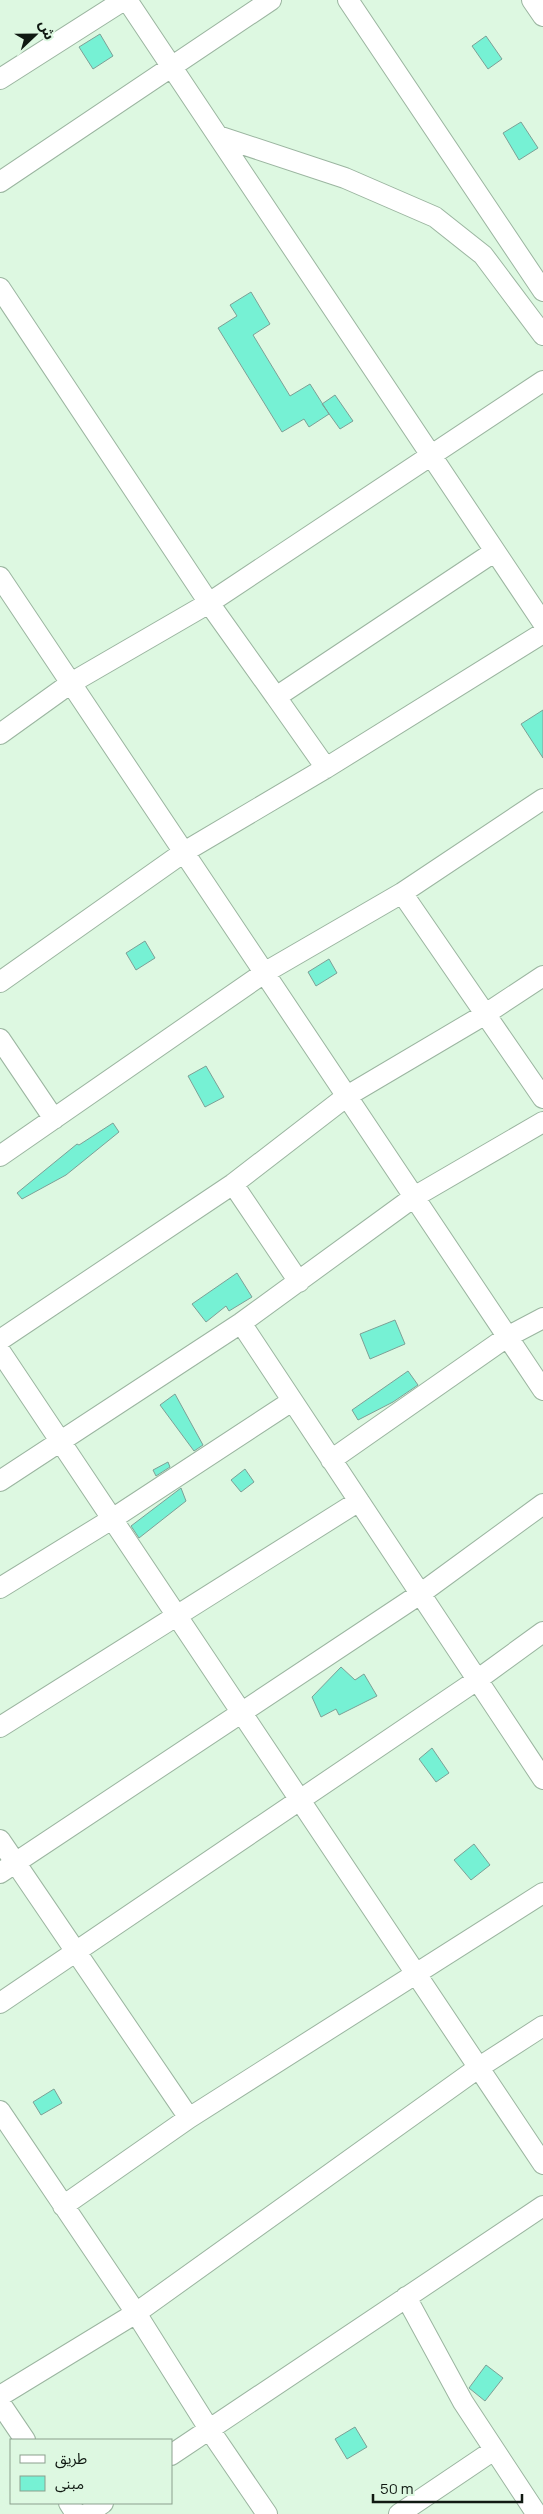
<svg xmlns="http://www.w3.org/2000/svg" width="543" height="2514" font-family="Manrope,'Noto Sans Arabic',sans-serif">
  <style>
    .building { fill: #76f1d4; stroke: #7da096 }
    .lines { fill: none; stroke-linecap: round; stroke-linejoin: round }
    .minor-casing { stroke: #9bb5a0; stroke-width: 22 }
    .minor { stroke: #fff; stroke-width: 20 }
  </style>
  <rect width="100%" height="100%" fill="#ddf8e1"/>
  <path class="building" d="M 100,34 L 113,56 L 93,69 L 79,47 Z
    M 486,36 L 502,59 L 488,69 L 472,46 Z
    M 521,122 L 538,148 L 519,160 L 503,133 Z
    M 251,292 L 270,324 L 253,335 L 290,396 L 310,384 L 329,414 L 309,427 L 304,419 L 282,432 L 218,328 L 237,316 L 230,305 Z
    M 335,395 L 353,421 L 340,429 L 322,404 Z
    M 543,710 L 543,758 L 521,724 Z
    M 145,941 L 155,958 L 136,970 L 126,953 Z
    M 329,959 L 337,973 L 316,986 L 308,972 Z
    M 206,1066 L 224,1097 L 205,1107 L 188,1076 Z
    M 113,1123 L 119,1132 L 66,1175 L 22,1199 L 17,1193 L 77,1144 L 79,1145 Z
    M 237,1273 L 252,1297 L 229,1311 L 226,1306 L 206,1322 L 192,1304 Z
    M 395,1320 L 405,1344 L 370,1359 L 360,1334 Z
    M 408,1371 L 418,1385 L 393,1402 L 358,1420 L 352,1410 Z
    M 175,1394 L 203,1445 L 194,1451 L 160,1405 Z
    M 168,1462 L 170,1467 L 156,1476 L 153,1470 Z
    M 245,1469 L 254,1482 L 241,1492 L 231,1480 Z
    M 181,1488 L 186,1501 L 139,1538 L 131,1526 Z
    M 341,1667 L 355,1680 L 364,1674 L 377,1696 L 339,1715 L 336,1709 L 321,1717 L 312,1697 Z
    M 432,1748 L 449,1773 L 436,1782 L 419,1759 Z
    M 474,1844 L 490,1865 L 471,1880 L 454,1860 Z
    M 54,2089 L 62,2103 L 41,2115 L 33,2102 Z
    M 486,2365 L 503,2378 L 485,2401 L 469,2388 Z
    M 355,2427 L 367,2447 L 347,2459 L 335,2439 Z"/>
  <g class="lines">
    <g class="minor-casing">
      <path id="minor" d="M 127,0 L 543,623
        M 348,0 L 543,291
        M 532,0 L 543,16
        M 0,79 L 124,0
        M 218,136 L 345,178 L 435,217 L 483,255 L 543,335
        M 0,182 L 271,0
        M 0,288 L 209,603 L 276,697 L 494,552
        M 0,577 L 543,1390
        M 276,697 L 326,768
        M 0,734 L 71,683 L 209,603 L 543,381
        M 402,893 L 543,1098
        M 0,982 L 184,852 L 326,768 L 543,633
        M 0,1039 L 54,1119
        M 0,1156 L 264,973 L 402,893 L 543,799
        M 233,1184 L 299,1282
        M 241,1323 L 543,1779
        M 0,1340 L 233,1184 L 347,1096 L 484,1015 L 543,976
        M 0,1351 L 543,2164
        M 331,1460 L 507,1337 L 543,1318
        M 0,1481 L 241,1323 L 414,1197 L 543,1122
        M 0,1588 L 112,1519 L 292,1401
        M 0,1727 L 359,1501
        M 0,1840 L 189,2118
        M 0,1873 L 420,1594 L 543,1504
        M 0,2003 L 477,1680 L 543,1632
        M 0,2111 L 136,2313 L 209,2429 L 267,2514
        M 63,2206 L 189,2118 L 543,1893
        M 406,2297 L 463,2402 L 534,2510
        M 0,2396 L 136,2313 L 478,2068 L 543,2026
        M 0,2403 L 25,2440
        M 171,2455 L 543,2206
        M 69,2503 L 76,2514
        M 87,2514 L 103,2503
        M 399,2514 L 494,2450"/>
    </g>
    <use href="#minor" class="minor"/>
  </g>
  <rect x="10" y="2439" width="162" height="65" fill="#ddf8e1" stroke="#8b9f8e"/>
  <rect x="20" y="2455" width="25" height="8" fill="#ffffff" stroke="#8b9f8e"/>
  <text x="55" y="2464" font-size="15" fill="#101912">طريق</text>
  <rect x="20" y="2476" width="25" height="15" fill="#76f1d4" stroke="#8b9f8e"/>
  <text x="55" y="2489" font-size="15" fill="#101912">مبنى</text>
  <g transform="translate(35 35) rotate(68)" stroke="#ddf8e1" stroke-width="4" paint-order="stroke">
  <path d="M0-4L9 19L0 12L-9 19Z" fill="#101912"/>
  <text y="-8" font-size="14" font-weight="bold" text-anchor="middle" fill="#101912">ش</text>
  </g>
  <path d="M373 2494v8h149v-8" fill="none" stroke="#101912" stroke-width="2.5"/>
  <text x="380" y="2494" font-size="15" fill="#101912" stroke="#ddf8e1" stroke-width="4" paint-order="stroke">50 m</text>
</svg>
